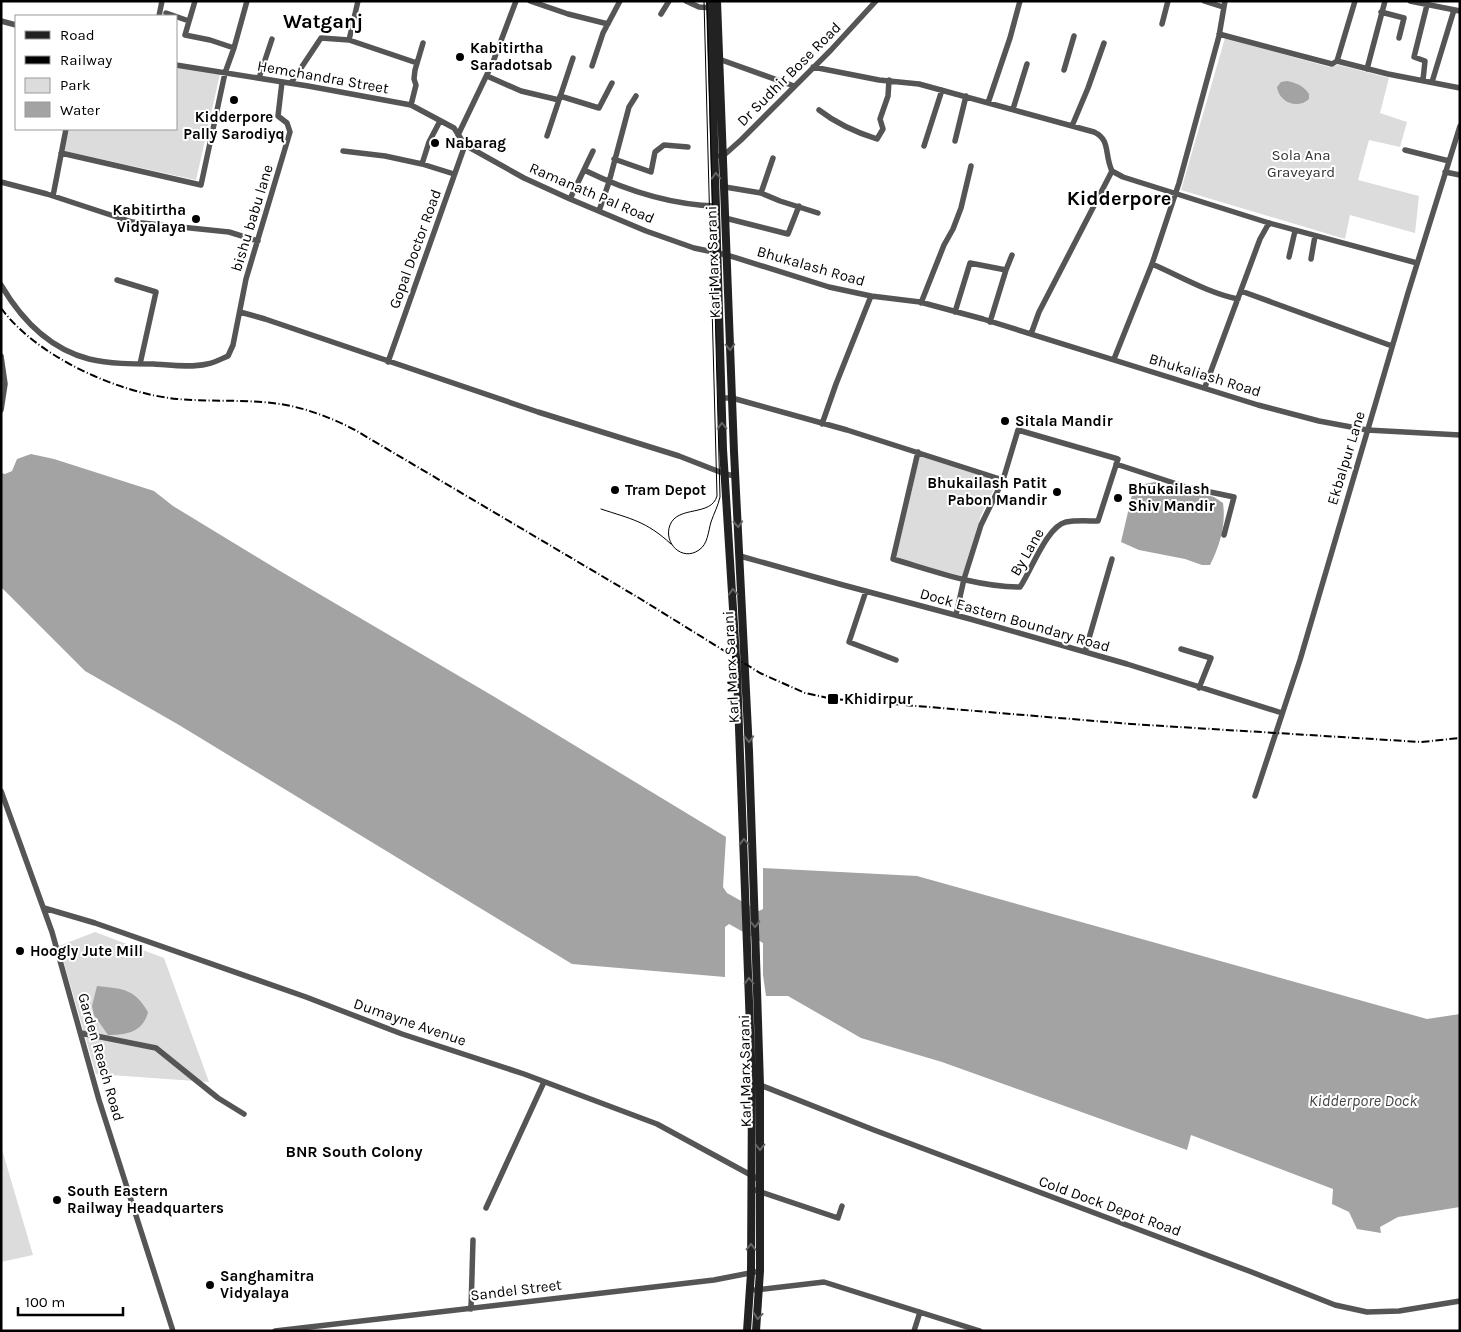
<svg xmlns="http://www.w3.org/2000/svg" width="1461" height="1332" font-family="Karla,sans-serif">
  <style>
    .green { fill: #dcdcdc }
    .water { fill: #a3a3a3 }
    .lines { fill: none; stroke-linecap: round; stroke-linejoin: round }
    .minor { stroke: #555; stroke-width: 5.5 }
    .secondary { stroke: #222; stroke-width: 8 }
    .tram { stroke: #000; stroke-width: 1 }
    .rail { stroke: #000; stroke-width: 2; stroke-dasharray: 8 2.5 1 2.5; stroke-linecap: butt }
    .oneway { stroke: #646464 }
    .poi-dot { fill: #000; stroke: #fff; stroke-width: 2 }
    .labels { text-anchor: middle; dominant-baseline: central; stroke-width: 4; stroke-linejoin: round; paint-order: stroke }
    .poi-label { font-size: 15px; font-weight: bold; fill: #000; stroke: #fff; text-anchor: start }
    .street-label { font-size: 15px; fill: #000; stroke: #fff }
    .park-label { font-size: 15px; fill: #333; stroke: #fff }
    .water-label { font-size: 16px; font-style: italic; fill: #444; stroke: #fff }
    .neighbourhood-label { font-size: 16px; font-weight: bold; fill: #000; stroke: #fff }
    .district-label { font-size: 20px; font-weight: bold; fill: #000; stroke: #fff }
  </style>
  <rect width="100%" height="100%" fill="#fff"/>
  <path class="green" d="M 1225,38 L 1329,67 L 1339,65 L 1389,78 L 1380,113 L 1407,122 L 1400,147 L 1369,140 L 1358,180 L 1419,196 L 1415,233 L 1350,215 L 1345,239 L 1181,190 Z
    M 176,66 L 220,74 L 196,180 L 64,151 L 69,129 L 176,129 Z
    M 920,455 L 998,481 L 981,515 L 962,576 L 896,559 Z
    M 95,932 L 164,958 L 209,1082 L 96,1074 L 59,946 Z
    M 1,1146 L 33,1255 L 1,1262 Z"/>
  <path class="water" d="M 1287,81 C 1297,83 1304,86 1309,94 L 1309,99 C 1297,110 1279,102 1277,87 L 1281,82 Z
    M 31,454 L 54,459 L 154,491 L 173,506 L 280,571 L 493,696 L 726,837 L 723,887 L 727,893 L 759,911 L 763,909 L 763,868 L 917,876 L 1427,1019 L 1460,1014 L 1460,1207 L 1398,1217 L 1380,1227 L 1381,1233 L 1357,1229 L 1349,1212 L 1332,1204 L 1333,1189 L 1191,1135 L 1187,1150 L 942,1062 L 861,1038 L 788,996 L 766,996 L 763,975 L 763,943 L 729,924 L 725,927 L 725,977 L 572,964 L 179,725 L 85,671 L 1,587 L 1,473 L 5,474 L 12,471 L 17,459 Z
    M 1155,482 L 1181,491 L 1194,492 L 1214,497 L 1223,503 C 1226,525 1220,545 1210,565 L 1202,565 L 1185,559 L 1139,550 L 1121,542 L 1134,486 Z
    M 97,986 C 123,989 134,988 148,1012 C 143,1032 127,1035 108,1035 L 94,1015 L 92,1006 Z"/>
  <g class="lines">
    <path class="minor" d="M 195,1 L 185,35 L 210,40 L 234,48
      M 530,1 L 568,14 L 608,24
      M 686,1 L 699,7 L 713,8
      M 1204,1 L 1223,7
      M 1410,1 L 1460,11
      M 1381,12 L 1404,18 L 1399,38
      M 166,13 L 189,21
      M 661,14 L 669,1
      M 159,16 L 162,1
      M 1,21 L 16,25
      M 1162,24 L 1168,1
      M 1219,34 L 1332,64 L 1337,61 L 1388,74 L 1460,88
      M 349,40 L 358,1
      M 716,58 L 794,86
      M 1337,61 L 1355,1
      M 176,65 L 308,86 L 411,105 L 454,128 L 465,145 L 524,178 L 570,199 L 646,231 L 694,248 L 727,255 L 829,287 L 871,296 L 920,302 L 983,319 L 1258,405 L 1319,421 L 1367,430 L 1460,435
      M 592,66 L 603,33 L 620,1
      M 813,67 L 879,80 L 919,84 L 1094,132 C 1111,140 1104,154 1112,171 L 1123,177 L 1269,223 L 1417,263
      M 1367,69 L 1385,1
      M 1064,70 L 1074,36
      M 487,76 L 521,91 L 559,100
      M 259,78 L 272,39
      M 1423,80 L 1425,61 L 1414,57 L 1427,5
      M 1432,82 L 1454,10
      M 291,83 L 321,38 L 349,40 L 417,63
      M 560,96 L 599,108 L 612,83
      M 988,103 L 1010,38 L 1020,1
      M 411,105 L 416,85 L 414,79 L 415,70 L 423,43
      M 1013,109 L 1027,64
      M 819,110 C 837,124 855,132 877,139 L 883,129 L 880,119 L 888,96 L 889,80
      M 1072,126 L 1088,88 L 1104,43
      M 458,135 L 493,62 L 516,1
      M 547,136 L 573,58
      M 955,141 L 966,96
      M 924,146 L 942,90
      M 1405,150 L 1449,161
      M 343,151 L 385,156 L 422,164 L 454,174
      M 61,153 L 201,185 L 225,73 L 234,48 L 247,1
      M 720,156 L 723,156 L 741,140 L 831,50 L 876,1
      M 614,159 L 651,172 L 655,152 L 664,145 L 688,147
      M 422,164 L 429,142 L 440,121
      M 584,170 C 625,190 670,205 717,206
      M 1445,172 L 1460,175
      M 1,182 L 47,194 L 132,222 L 229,232 L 258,241
      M 725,187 L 761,193 L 780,201 L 818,213
      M 761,193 L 773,158
      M 53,196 L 66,129
      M 570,199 L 593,151
      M 599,211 L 609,182 L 629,107 L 636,96
      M 725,218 L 788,234 L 799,206
      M 1289,257 L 1295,231
      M 1311,259 L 1315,236
      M 1152,264 C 1180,276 1208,293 1238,299
      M 117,280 L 156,292 L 140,364
      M 1,285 C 21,319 50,349 89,359 C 110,364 133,364 154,364 C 171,365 190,368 207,364 C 214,363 221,359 228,356 L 233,345 L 246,279 L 290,132 L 287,123 L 278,116 L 282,82
      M 1241,291 L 1392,346
      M 921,303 L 944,245 L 953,229 L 961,208 L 971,166
      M 240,312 L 265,319 L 538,412 L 679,456 L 725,474 L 735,476
      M 955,312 L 970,263 L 1006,270
      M 990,322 L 1006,270 L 1012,255
      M 1031,334 L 1039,312 L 1112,171
      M 1,356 L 5,384 L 1,410
      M 1114,359 L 1152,264 L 1179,183 L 1219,36 L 1225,1
      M 388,362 L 465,145
      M 1205,387 L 1260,239 L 1269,223
      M 722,398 L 732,398 L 847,430 L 1003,480
      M 822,424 L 836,384 L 871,296
      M 918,452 L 893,559 C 934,571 977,587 1020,587 C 1031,571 1047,526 1066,522 C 1076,520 1088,521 1098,521 L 1118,459 L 1018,430 L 1003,480 L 981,525 L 964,579 L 956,615
      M 1116,464 L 1186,487 L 1234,497 L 1224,535
      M 740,556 L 843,585 L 970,619 L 1127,664 L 1282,713
      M 866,591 L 849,642 L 896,660
      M 1181,649 L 1211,658 L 1199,688
      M 1085,652 L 1112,559
      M 1,791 L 52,932 L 99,1100 L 173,1331
      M 1255,796 L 1300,660 L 1408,293 L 1460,126
      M 44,908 L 95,923 L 306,997 L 402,1034 L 524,1074 L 657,1124 L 760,1180
      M 81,1033 L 156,1048 L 218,1098 L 244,1114
      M 760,1085 L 874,1130 L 1249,1271 L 1335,1305 L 1367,1312 L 1399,1311 L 1460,1301
      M 752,1189 L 838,1218 L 842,1206
      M 486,1208 L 544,1082
      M 755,1290 L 824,1282 L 980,1331
      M 471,1309 L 473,1240
      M 275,1331 L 714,1280 L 760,1271
      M 914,1331 L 920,1312"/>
    <path class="secondary" d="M 710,1 L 723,449 L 737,673 L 752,1083 L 751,1273 L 747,1331
      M 717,1 L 734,452 L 749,751 L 756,958 L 760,1085 L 760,1271 L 756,1331"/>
    <path class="tram" d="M 704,1 L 717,496 C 711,517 678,505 670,525 C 663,543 682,562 699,550 C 708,544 708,532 711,522 C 714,513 718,506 720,497 L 707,1
      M 601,509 C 631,519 646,521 671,544"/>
    <path class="rail" d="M 1,308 C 37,357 118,393 177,399 C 211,402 246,399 280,404 C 306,408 332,418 355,430 L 639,598 L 760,673 L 805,693 L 833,699 L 1131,724 L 1421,742 L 1460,738"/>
  </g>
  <defs><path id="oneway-chevron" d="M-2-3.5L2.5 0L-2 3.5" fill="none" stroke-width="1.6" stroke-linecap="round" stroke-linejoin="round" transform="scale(1.25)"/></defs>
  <g class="oneway">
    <use href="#oneway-chevron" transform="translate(716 176) rotate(-92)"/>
    <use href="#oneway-chevron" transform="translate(730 347) rotate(88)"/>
    <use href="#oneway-chevron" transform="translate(722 426) rotate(-92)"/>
    <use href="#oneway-chevron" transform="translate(738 524) rotate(87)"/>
    <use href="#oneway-chevron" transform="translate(733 592) rotate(-93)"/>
    <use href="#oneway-chevron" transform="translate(749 739) rotate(87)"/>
    <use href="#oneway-chevron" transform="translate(744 842) rotate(-92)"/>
    <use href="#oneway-chevron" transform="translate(755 924) rotate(88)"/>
    <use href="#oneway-chevron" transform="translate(749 981) rotate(-92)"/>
    <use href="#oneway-chevron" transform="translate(760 1147) rotate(90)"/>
    <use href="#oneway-chevron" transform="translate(751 1247) rotate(-89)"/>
    <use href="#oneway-chevron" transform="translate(758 1316) rotate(95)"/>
  </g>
  <g class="poi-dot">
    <circle cx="460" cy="57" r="5"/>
    <circle cx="234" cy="100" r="5"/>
    <circle cx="435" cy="143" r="5"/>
    <circle cx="196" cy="219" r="5"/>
    <circle cx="1005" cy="421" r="5"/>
    <circle cx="615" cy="490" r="5"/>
    <circle cx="1057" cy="492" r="5"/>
    <circle cx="1118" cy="498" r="5"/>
    <rect x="827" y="693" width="12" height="12" rx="2.5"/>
    <circle cx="20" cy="951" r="5"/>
    <circle cx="57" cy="1200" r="5"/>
    <circle cx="210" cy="1285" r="5"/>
  </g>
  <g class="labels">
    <g class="poi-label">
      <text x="470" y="48">Kabitirtha<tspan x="470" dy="17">Saradotsab</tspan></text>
      <text x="234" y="117" text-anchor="middle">Kidderpore<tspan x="234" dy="17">Pally Sarodiyq</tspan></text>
      <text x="445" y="143">Nabarag</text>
      <text x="186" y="210" text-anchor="end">Kabitirtha<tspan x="186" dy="17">Vidyalaya</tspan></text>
      <text x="1015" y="421">Sitala Mandir</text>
      <text x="1047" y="483" text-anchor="end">Bhukailash Patit<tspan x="1047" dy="17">Pabon Mandir</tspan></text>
      <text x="1128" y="489">Bhukailash<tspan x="1128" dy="17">Shiv Mandir</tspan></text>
      <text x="625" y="490">Tram Depot</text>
      <text x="844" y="699">Khidirpur</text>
      <text x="30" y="951">Hoogly Jute Mill</text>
      <text x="67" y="1191">South Eastern<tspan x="67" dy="17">Railway Headquarters</tspan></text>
      <text x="220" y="1276">Sanghamitra<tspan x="220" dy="17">Vidyalaya</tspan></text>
    </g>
    <g class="street-label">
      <text transform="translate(789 74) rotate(-45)">Dr Sudhir Bose Road</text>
      <text transform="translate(323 77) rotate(10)">Hemchandra Street</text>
      <text transform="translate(592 193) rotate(23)">Ramanath Pal Road</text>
      <text transform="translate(252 218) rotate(-73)">bishu babu lane</text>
      <text transform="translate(415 249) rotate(-70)">Gopal Doctor Road</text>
      <text transform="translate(713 262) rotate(-92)">Karl Marx Sarani</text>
      <text transform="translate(811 266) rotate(16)">Bhukalash Road</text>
      <text transform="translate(1205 375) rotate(17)">Bhukaliash Road</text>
      <text transform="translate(1346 458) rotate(-73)">Ekbalpur Lane</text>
      <text transform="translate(1027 552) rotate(-60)">By Lane</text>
      <text transform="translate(1015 620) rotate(16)">Dock Eastern Boundary Road</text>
      <text transform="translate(731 667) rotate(-93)">Karl Marx Sarani</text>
      <text transform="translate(410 1022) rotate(19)">Dumayne Avenue</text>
      <text transform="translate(101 1057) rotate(74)">Garden Reach Road</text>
      <text transform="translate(745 1071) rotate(-91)">Karl Marx Sarani</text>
      <text transform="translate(1110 1206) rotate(20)">Cold Dock Depot Road</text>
      <text transform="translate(516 1290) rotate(-7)">Sandel Street</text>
    </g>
    <g class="park-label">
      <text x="1301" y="155">Sola Ana<tspan x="1301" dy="17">Graveyard</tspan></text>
    </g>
    <g class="water-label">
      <text x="1363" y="1100">Kidderpore Dock</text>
    </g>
    <g class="neighbourhood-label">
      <text x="354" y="1151">BNR South Colony</text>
    </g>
    <g class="district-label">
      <text x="323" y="21">Watganj</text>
      <text x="1119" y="198">Kidderpore</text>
    </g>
  </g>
  <rect width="1461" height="1332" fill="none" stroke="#000000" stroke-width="5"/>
  <rect x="15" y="15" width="162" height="115" fill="#ffffff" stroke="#999999"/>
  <rect x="25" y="31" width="25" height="8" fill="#222222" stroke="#999999"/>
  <text x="60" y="40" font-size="15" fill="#000000">Road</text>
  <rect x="25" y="56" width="25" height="8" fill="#000000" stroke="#999999"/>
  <text x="60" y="65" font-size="15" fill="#000000">Railway</text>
  <rect x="25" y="78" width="25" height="15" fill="#dcdcdc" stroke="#999999"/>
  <text x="60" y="90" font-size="15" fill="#000000">Park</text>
  <rect x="25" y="102" width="25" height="15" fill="#a3a3a3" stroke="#999999"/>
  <text x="60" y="115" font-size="15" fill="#000000">Water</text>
  <path d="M18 1307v8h105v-8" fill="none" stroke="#000000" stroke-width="2.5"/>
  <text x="25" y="1307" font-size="15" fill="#000000" stroke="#ffffff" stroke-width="4" paint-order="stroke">100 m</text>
</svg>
